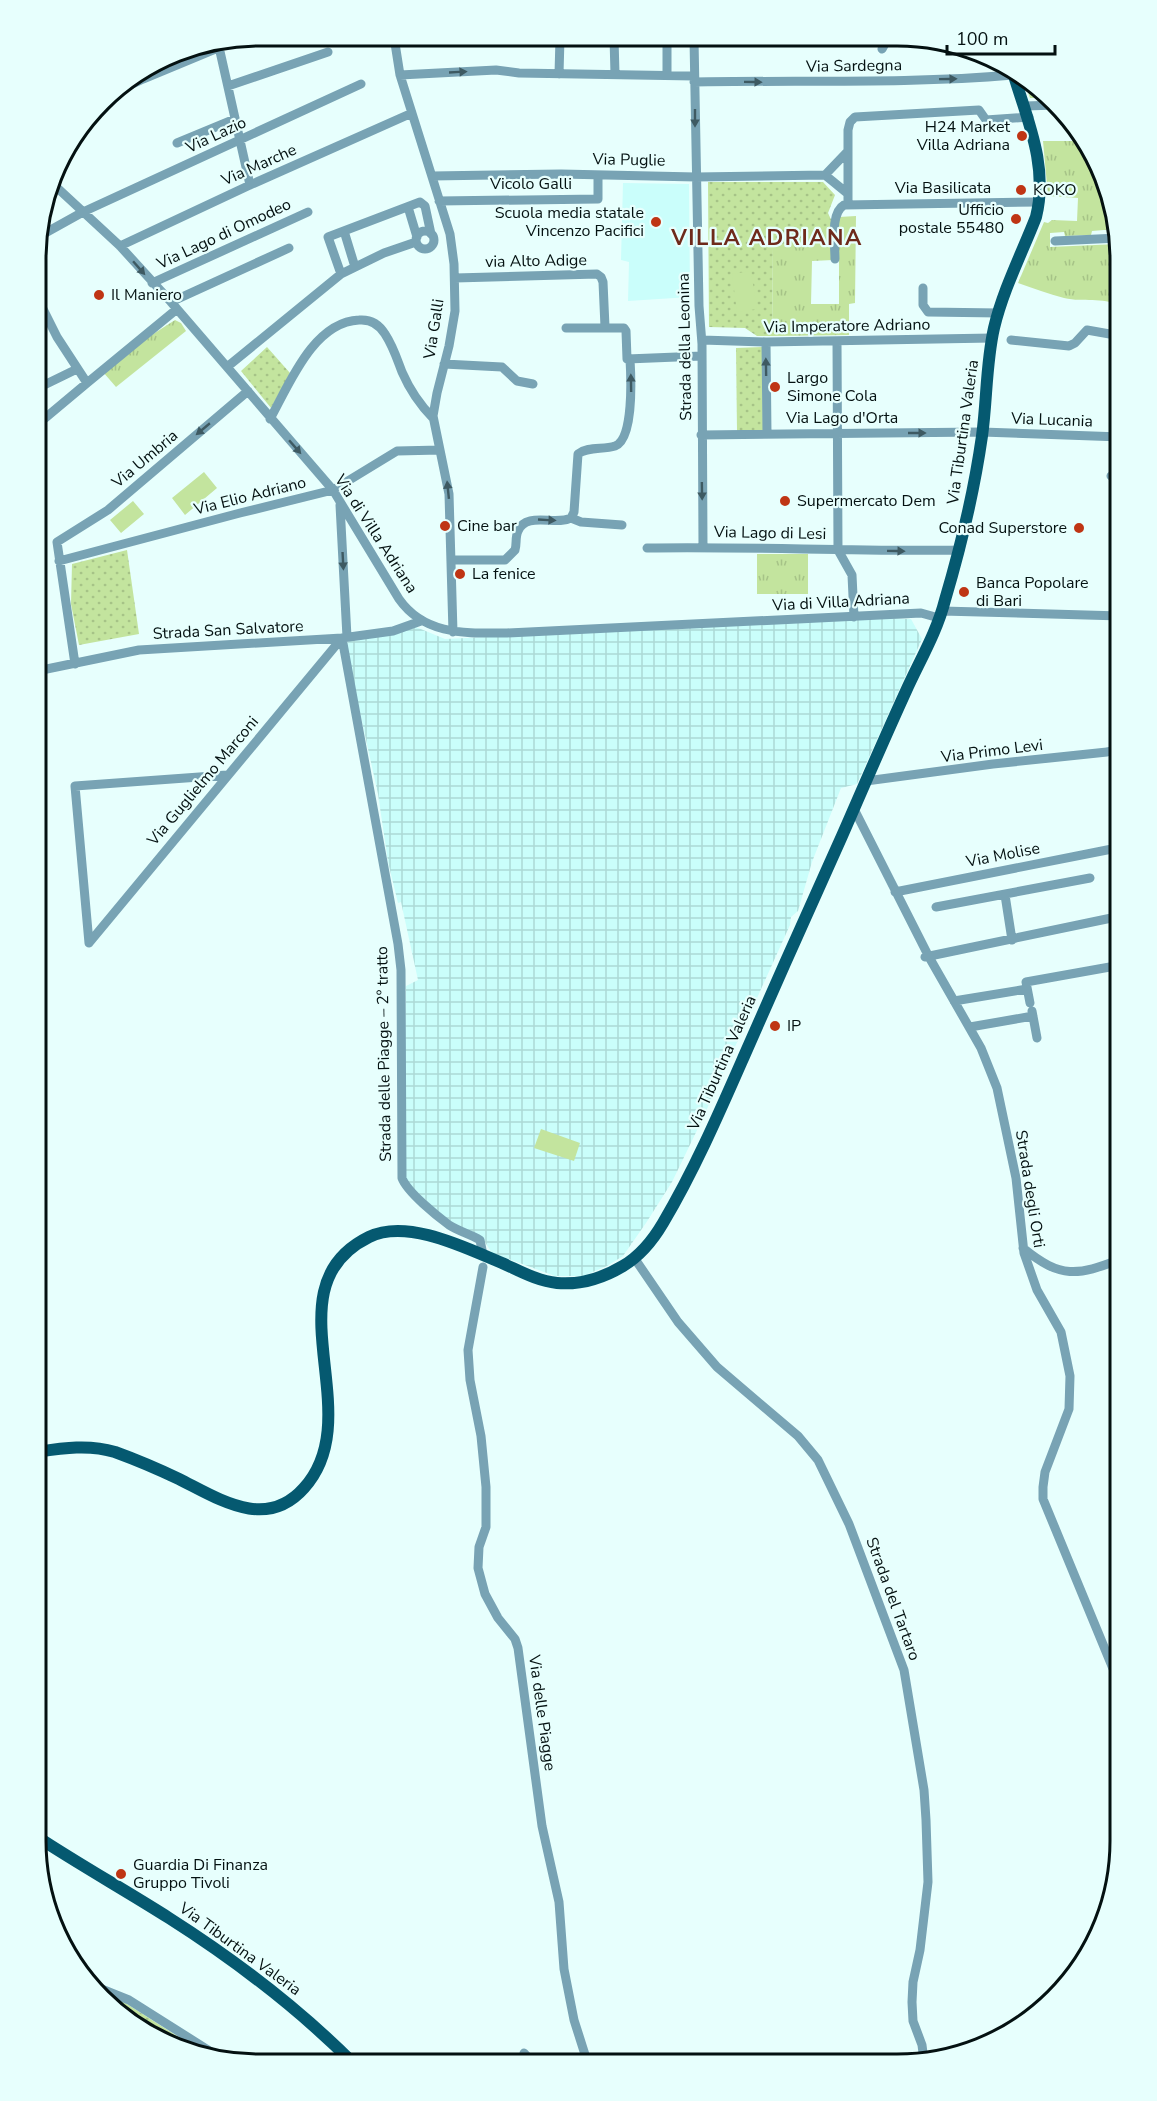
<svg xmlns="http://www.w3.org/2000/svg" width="1157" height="2101" font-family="'Nunito Sans',sans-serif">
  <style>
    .built { fill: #cafefb }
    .industrial { fill: url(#industrial-grid) }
    .grass { fill: url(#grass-tufts) }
    .park { fill: url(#park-dots) }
    .garden { fill: #c3e49e }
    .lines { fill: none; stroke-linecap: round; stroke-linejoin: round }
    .minor { stroke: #78a3b4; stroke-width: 9 }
    .major { stroke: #055970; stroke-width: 12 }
    .oneway { fill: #3e5a62 }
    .poi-dot { fill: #bf3514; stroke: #e7fffd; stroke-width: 2 }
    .labels { text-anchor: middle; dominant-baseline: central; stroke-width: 4.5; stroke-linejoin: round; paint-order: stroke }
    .street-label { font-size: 16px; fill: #041111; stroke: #e7fffd }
    .poi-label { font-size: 16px; fill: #041111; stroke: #e7fffd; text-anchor: start }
    .district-label { font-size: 22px; font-weight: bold; letter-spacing: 1.5px; fill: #6e2a1b; stroke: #e7fffd }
    .rim { fill: none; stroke: #041111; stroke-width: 3 }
  </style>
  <defs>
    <pattern id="industrial-grid" width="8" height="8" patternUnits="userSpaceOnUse" patternTransform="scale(1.5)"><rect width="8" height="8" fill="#cafefb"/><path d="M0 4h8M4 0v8" fill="none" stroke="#acd9d6"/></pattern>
    <pattern id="grass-tufts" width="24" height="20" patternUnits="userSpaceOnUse" patternTransform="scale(1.5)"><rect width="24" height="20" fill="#c3e49e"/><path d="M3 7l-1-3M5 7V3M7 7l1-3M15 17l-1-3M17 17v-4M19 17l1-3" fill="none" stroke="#a6c387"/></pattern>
    <pattern id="park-dots" width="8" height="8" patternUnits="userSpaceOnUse" patternTransform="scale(1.5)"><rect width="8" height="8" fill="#c3e49e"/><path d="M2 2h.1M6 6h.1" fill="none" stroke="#a6c387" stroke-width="1.8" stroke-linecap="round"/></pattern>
  </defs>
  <rect width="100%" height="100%" fill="#e7fffd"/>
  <path class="built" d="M 623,183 L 689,184 L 690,297 L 628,301 L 629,262 L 621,260 Z"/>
  <path class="industrial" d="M 889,618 L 911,619 L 922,639 L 857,784 L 841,788 L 812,862 L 798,911 L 791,917 L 790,925 L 701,1122 L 672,1182 L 646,1223 L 623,1256 L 607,1266 L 583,1276 L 555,1276 L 492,1253 L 483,1239 L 450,1223 L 411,1186 L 405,1178 L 404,1106 L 406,986 L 418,980 L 401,902 L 398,903 L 388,862 L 378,794 L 345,645 L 350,640 L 416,627 L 445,639 Z"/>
  <path class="grass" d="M 1022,76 L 1045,91 L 1051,98 L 1030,98 Z
    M 1043,141 L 1086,141 L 1109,187 L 1116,229 L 1092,231 L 1091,235 L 1065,236 L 1064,232 L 1050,233 L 1050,247 L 1118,244 L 1121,259 L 1121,306 C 1100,296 1085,303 1064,298 C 1049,294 1033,288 1018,283 L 1044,222 L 1048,223 L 1052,220 L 1077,221 L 1078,198 L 1048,196 Z
    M 856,216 L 855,303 L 849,304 L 849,335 L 772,336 L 773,246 L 834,226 L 833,260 L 812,261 L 811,304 L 839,304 L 839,217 Z
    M 175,320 L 181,323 L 186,331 L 116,387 L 103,372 L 147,338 Z
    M 757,554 L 808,554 L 808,594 L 757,594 Z"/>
  <path class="park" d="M 708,182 L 823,182 L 835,195 L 828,213 L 833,224 L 828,229 L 773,247 L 772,336 L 757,336 L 745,328 L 709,327 Z
    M 267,347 L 290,373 L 271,408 L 241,371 Z
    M 762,347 L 763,430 L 737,431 L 736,348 Z
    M 127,550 L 139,634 L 79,645 L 71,604 L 72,564 Z
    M 1113,628 L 1121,628 L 1121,691 L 1115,691 Z
    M 96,1992 L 116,1997 L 213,2059 L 174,2048 L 123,2019 Z"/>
  <path class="garden" d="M 751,271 L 757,309 L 737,312 L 732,274 Z
    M 204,472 L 217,488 L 185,515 L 172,498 Z
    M 133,501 L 144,514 L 121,533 L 110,520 Z
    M 541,1129 L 580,1143 L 574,1161 L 534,1148 Z"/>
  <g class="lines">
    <path class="minor" d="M 394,37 L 400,75 L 450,234 L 454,264 L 455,311 L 449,346 L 437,393 L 433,416 L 449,494 L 453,632
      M 614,38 L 615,74
      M 667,39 L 667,75
      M 694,39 L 699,306 L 702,344 L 703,547
      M 219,47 L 250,185
      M 882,49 L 887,40
      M 559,74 L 560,38
      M 400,75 L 496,70 L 519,73 L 694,76
      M 694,82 C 801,80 907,84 1013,75
      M 228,86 L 328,52
      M 109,95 L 143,79 L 237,40
      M 1025,106 L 1057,105
      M 177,143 L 235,119
      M 825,175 L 848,151
      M 825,175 L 847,193
      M 432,176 L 561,174 L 696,177 L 825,175
      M 52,183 L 120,246 L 171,302 L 333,490 L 399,599 C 425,636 467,633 507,633 L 921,613 L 939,618
      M 439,201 L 598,199 L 598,175
      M 848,204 L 848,130 L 850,122 L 855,117 L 979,110 L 986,120 L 1029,117
      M 408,207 L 417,237
      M 344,231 L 355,267
      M416 240a9 9 0 1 1 18 0a9 9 0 1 1-18 0Z
      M 38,237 L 83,212 L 361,84
      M 1055,241 L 1118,238
      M 120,246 L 250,185 L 412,113
      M 835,259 C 835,244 830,213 844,205 L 1039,202
      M 341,274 L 328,237 L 420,202 L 425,206 L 431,234
      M 455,278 L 597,274 L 601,277 L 603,282 L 605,327
      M 152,283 L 308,212
      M 923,288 L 923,305 L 928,312 L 999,313
      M 38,299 L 57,337 L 87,383 L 177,309
      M 171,302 L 289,248
      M 566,328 L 624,328 L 626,331 L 627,359 L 702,356
      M 702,340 L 766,342 L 992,338
      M 1011,340 L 1069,346 L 1075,343 L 1087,330 L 1121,336
      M 837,341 L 838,550 L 852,575 L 854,617
      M 766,342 L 767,434
      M 444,364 L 502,367 L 517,381 L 533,384
      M 227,367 L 341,274 L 384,253 L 416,242
      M 38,388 L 77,369
      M 270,419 C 289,385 313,322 359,320 C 371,319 379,324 385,334 C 393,346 397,359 402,372 C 409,388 420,405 433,418
      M 38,424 L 87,383
      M 701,435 L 982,432 L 1121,437
      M 1111,476 L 1121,477
      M 340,505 L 347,637
      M 571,518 L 581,522 L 622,525
      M 647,548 C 751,546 855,552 960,550
      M 451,560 L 505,560 L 515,550 C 517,544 515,537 518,531 C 526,511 556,526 571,518 L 574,512 L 578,454 C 588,446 603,450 615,446 C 634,439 631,376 630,359
      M 59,561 L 240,513 L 333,490 L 397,451 L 440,450
      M 942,611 L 1121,616
      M 342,638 L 398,944 L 401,970 L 402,1178 C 407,1192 437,1216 449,1225 C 458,1231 470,1234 480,1240 L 483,1255
      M 75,664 L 57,542 L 108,510 L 248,391
      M 37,671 L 139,650 L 342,638 L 393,631 L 421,621
      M 866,781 L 993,764 L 1107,752 L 1121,748
      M 854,809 L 929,957 L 981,1048 L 997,1088 L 1016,1178 L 1024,1253 L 1037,1290 L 1061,1332 L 1070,1376 L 1069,1409 L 1045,1472 L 1043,1487 L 1043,1499 L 1121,1688
      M 895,892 L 1117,848
      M 1005,895 L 1012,940
      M 936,907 L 1090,878
      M 89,943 L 342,638
      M 89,943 L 75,786 L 227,775
      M 925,957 L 1121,916
      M 954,1001 L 1027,989
      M 1030,1003 L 1026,982 L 1121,965
      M 1032,1011 L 1037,1038
      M 970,1027 L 1033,1016
      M 1023,1248 C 1061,1279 1077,1276 1121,1259
      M 635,1259 L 678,1322 L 717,1367 L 798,1436 L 818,1460 L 849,1524 L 904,1670 L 924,1790 L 926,1820 L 928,1882 L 920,1950 L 913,1982 L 912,2002 L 913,2021 L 922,2045 L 924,2061
      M 483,1267 L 468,1350 L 470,1380 L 481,1436 L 486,1487 L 486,1527 L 479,1547 L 478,1568 L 485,1594 L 498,1618 L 515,1639 L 518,1648 L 542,1826 L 559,1902 L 564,1969 L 574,2020 L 588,2064
      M 89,1984 L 129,2000 L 227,2062
      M 524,2053 L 534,2064"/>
    <path class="major" d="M 36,1452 C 63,1448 89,1444 115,1452 C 137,1460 158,1469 179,1479 C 219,1499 266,1531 304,1488 C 371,1414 267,1287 369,1237 C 407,1218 466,1248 502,1263 C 520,1271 537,1281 557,1283 C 581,1285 603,1278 623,1266 C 640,1256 653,1240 663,1223 C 695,1169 720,1111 745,1054 C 777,981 809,909 842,836 C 863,788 884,739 906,691 C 919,662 937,632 945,600 C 961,546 974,492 982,436 C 987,400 986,363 994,328 C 1003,290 1022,253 1036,217 C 1049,165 1026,117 1012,69
      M 36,1836 C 80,1865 125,1890 169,1918 C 235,1960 298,2008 353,2063"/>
  </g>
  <defs><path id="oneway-solid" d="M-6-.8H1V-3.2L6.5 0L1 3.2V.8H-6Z" transform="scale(1.5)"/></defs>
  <g class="oneway">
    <use href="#oneway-solid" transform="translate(458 72) rotate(-3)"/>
    <use href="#oneway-solid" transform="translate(948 79) rotate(-1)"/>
    <use href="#oneway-solid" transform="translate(753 82) rotate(1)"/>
    <use href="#oneway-solid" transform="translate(695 118) rotate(90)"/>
    <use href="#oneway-solid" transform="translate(139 268) rotate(49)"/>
    <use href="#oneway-solid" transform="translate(766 367) rotate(-91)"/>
    <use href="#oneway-solid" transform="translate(631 383) rotate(-91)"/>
    <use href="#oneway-solid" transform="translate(203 429) rotate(140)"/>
    <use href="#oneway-solid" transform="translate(917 433)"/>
    <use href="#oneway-solid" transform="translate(295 447) rotate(49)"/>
    <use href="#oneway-solid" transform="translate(448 490) rotate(-96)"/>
    <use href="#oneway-solid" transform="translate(702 491) rotate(89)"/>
    <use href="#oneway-solid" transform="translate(547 520) rotate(3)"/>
    <use href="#oneway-solid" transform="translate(896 551) rotate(1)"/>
    <use href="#oneway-solid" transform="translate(343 561) rotate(87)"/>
  </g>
  <g class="poi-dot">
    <circle cx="1022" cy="136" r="6"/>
    <circle cx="1021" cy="190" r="6"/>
    <circle cx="1016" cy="219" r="6"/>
    <circle cx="656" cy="222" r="6"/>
    <circle cx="99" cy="295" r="6"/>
    <circle cx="775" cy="387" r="6"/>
    <circle cx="785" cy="501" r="6"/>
    <circle cx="445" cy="526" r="6"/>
    <circle cx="1079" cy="528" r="6"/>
    <circle cx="460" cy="574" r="6"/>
    <circle cx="964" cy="592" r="6"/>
    <circle cx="775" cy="1026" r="6"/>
    <circle cx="121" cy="1874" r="6"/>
  </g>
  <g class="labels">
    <g class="street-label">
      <text transform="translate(854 66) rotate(-1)">Via Sardegna</text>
      <text transform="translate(216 135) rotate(-25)">Via Lazio</text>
      <text transform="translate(629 160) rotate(1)">Via Puglie</text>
      <text transform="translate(259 165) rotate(-24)">Via Marche</text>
      <text x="531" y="184">Vicolo Galli</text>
      <text x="943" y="188">Via Basilicata</text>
      <text transform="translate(224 234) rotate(-25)">Via Lago di Omodeo</text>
      <text transform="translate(536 261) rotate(-1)">via Alto Adige</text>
      <text transform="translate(847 326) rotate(-1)">Via Imperatore Adriano</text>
      <text transform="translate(434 329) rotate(-81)">Via Galli</text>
      <text transform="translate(685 347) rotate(-91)">Strada della Leonina</text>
      <text x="842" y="418">Via Lago d'Orta</text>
      <text transform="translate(1052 420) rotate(2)">Via Lucania</text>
      <text transform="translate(963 432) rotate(-82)">Via Tiburtina Valeria</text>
      <text transform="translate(145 459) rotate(-40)">Via Umbria</text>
      <text transform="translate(250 496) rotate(-14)">Via Elio Adriano</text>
      <text transform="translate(770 533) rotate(1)">Via Lago di Lesi</text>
      <text transform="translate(376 534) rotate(57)">Via di Villa Adriana</text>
      <text transform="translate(841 602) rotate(-3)">Via di Villa Adriana</text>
      <text transform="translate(228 630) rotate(-3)">Strada San Salvatore</text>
      <text transform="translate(992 751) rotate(-7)">Via Primo Levi</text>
      <text transform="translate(203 781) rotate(-50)">Via Guglielmo Marconi</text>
      <text transform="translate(1003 855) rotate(-11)">Via Molise</text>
      <text transform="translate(384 1054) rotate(-91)">Strada delle Piagge – 2º tratto</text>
      <text transform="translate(722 1063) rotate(-66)">Via Tiburtina Valeria</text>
      <text transform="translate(1030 1189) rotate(81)">Strada degli Orti</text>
      <text transform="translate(893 1599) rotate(70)">Strada del Tartaro</text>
      <text transform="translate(542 1713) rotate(82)">Via delle Piagge</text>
      <text transform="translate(240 1949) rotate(36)">Via Tiburtina Valeria</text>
    </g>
    <g class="poi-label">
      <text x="1010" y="127" text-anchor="end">H24 Market<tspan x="1010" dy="18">Villa Adriana</tspan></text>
      <text x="1033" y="190">KOKO</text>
      <text x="1004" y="210" text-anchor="end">Ufficio<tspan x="1004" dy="18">postale 55480</tspan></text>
      <text x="644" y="213" text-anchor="end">Scuola media statale<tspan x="644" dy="18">Vincenzo Pacifici</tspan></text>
      <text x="111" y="295">Il Maniero</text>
      <text x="787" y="378">Largo<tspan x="787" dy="18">Simone Cola</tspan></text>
      <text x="797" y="501">Supermercato Dem</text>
      <text x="457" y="526">Cine bar</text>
      <text x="1067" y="528" text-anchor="end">Conad Superstore</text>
      <text x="472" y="574">La fenice</text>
      <text x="976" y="583">Banca Popolare<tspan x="976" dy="18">di Bari</tspan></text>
      <text x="787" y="1026">IP</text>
      <text x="133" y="1865">Guardia Di Finanza<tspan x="133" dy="18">Gruppo Tivoli</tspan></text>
    </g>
    <g class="district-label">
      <text x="767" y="238">VILLA ADRIANA</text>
    </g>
  </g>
  <path d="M0 0H1157V2101H0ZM259 46H897A213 213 0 0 1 1110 259V1841A213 213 0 0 1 897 2054H259A213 213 0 0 1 46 1841V259A213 213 0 0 1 259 46Z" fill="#e7fffd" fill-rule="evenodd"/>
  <path class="rim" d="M259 46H897A213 213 0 0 1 1110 259V1841A213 213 0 0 1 897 2054H259A213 213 0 0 1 46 1841V259A213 213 0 0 1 259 46Z"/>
  <path d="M947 45v9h108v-9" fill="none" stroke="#041111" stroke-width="3"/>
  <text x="956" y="45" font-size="18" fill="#041111" stroke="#e7fffd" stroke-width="4.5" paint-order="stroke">100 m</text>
</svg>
